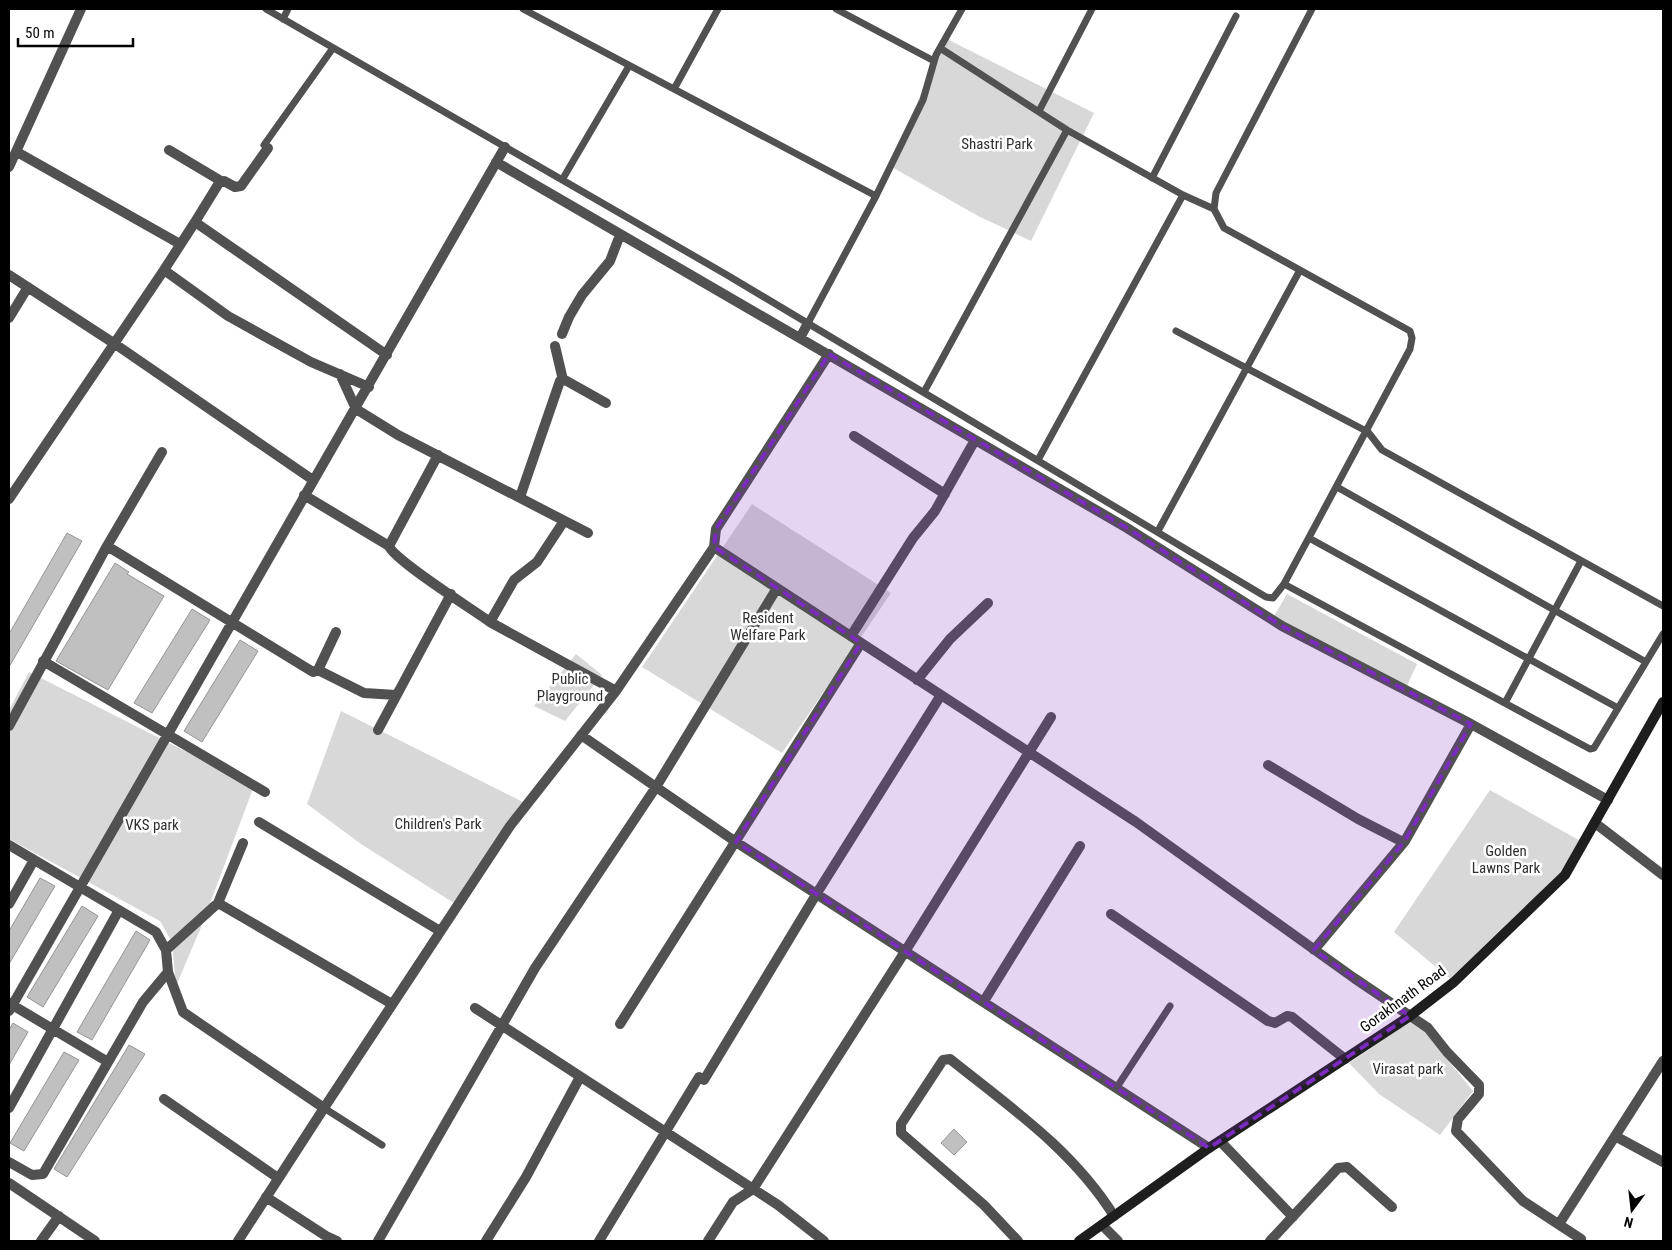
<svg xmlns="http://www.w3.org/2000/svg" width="1672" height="1250" font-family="'Roboto Condensed',sans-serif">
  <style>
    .green { fill: #d8d8d8 }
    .building { fill: #c0c0c0; stroke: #959595 }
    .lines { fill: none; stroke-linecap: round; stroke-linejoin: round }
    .service { stroke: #515151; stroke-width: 7 }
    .minor { stroke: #515151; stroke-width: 10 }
    .secondary { stroke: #1e1e1e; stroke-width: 10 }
    .marked { fill: #7b2cbf; fill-opacity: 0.2; stroke: #7b2cbf; stroke-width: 4; stroke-dasharray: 10 6; stroke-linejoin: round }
    .labels { text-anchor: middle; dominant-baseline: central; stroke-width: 5; stroke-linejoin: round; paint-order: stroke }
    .park-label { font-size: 15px; fill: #2f2f2f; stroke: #fff }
    .street-label { font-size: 15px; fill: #000; stroke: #fff }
  </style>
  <rect width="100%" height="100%" fill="#fff"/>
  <path class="green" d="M 945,38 L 1094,113 L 1031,241 L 978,216 L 890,166 Z
    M 752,504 L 891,593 L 782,753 L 642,667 Z
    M 1287,594 L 1417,664 L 1406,688 L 1273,618 Z
    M 576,654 L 602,675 L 565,721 L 534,706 Z
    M 29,672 L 254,786 L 202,925 L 176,986 L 172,942 L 160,921 L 9,839 L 9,710 Z
    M 341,711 L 527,804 L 457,905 L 361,844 L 307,804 Z
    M 1490,790 L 1584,843 L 1565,875 L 1454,982 L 1394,932 Z
    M 1409,1022 L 1425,1032 L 1473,1091 L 1440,1135 L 1379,1094 L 1349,1063 Z"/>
  <path class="building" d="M 67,533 L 82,541 L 9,667 L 9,634 Z
    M 115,563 L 129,572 L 127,574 L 164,596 L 108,690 L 56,661 Z
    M 192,609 L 210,620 L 152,713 L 134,703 Z
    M 240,640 L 258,651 L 202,742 L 184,731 Z
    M 40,878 L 55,886 L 9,964 L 9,931 Z
    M 82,906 L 98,916 L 43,1007 L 27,997 Z
    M 136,931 L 150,940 L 92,1040 L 77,1032 Z
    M 13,1023 L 28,1032 L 9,1065 L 9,1030 Z
    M 129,1045 L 145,1054 L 67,1177 L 54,1169 Z
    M 64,1052 L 79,1060 L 24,1151 L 10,1143 Z
    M 954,1129 L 967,1142 L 954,1155 L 941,1143 Z"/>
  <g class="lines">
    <path class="service" d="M 266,9 L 727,275 L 1266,597 L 1273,598 L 1284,584
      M 523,9 L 876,196 L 923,100 L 936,55 L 962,9
      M 836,9 L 934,61
      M 1312,9 L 1216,193 L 1214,209 L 1224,228 L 1410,331 L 1412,338 L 1410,349 L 1284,584 L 1590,749 L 1594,748 L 1663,634
      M 283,19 L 288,9
      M 940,48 L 1067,130 L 1183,195 L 1214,209
      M 674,89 L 718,9
      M 1039,111 L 1092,9
      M 264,145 L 333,48
      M 1152,178 L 1236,16
      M 562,180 L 629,66
      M 808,323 L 876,196
      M 1176,331 L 1368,432 L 1382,450 L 1663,606
      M 924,392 L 1067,130
      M 1038,460 L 1183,195
      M 1337,487 L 1646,662
      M 1158,531 L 1300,270
      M 1309,538 L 1618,708
      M 1505,703 L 1581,561
      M 1117,1087 L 1170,1006
      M 324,1108 L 382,1145"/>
    <path class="minor" d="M 169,150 L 221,181
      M 17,152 L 180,244
      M 496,162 L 1127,528 L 1282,626 L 1471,724 L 1608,800
      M 9,167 L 81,9
      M 195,222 L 219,183 L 224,181 L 235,187 L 241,186 L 268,148
      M 164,270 L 195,222 L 387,355
      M 9,275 L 115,344 L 313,480
      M 9,318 L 28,287
      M 562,334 L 569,317 L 582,295 L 610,261 L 620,235
      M 800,338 L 808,323
      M 555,346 L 563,380
      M 340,374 L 356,409 L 398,435 L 588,533
      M 854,436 L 945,494
      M 438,455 L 389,546 C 394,560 472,609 490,622 L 514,580 L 537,562 L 564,521
      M 304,495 L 389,546
      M 520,497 L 560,381 L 565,380 L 606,403
      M 9,499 L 164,270 L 228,316 L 311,362 L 369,387
      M 107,546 L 313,672 L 318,670 L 336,632
      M 714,547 L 1136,822 L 1354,978 L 1428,1028 L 1447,1052 L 1479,1085 L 1479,1094 L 1458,1119 L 1456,1131 L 1523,1201 L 1581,1239 L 1580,1241
      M 490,622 L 616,691
      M 851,636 L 913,538 L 935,511 L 975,440
      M 43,661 L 265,792
      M 318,670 L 364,693 L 396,695
      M 917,680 L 950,639 L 988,603
      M 9,726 L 107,546 L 162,452
      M 378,730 L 451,594
      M 581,735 L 656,787 L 777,588
      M 1268,765 L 1358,819 L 1401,841 L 1405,841 L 1471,724
      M 259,822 L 440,931
      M 1595,823 L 1663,875
      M 9,845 L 156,932 L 166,950 L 168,972 L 183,1012 L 324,1108 L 238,1241
      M 218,903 L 243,843
      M 9,904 L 34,860
      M 1111,914 L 1268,1021 L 1275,1023 L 1287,1016 L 1292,1017 L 1345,1059
      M 166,950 L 218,903 L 392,1004
      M 1314,950 L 1405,841
      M 984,1001 L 1080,846
      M 9,1003 L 108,1062
      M 475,1008 L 778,1205 L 824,1241
      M 9,1011 L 505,147
      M 620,1024 L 861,643
      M 704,1080 L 817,893 L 941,695
      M 164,1099 L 278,1178
      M 9,1108 L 119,910
      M 324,1108 L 510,826 L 616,691 L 714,547 L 716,529 L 829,354
      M 1615,1136 L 1663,1162
      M 1220,1141 L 1293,1217
      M 9,1162 L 32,1175 L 43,1174 L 143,1002 L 168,972
      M 9,1183 L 95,1241
      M 266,1197 L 326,1236 L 337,1241
      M 1559,1224 L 1663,1061
      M 1102,1225 L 1118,1241
      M 41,1241 L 59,1216
      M 378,1241 L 535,968 L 656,787 L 736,842 L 1209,1148
      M 486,1241 L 526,1177 L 580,1077
      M 599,1241 L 699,1077
      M 708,1241 L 733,1202 L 753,1189 L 906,950 L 1051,717
      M 1018,1241 L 984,1205 L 901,1133 L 901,1124 L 943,1060 L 950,1059 C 1010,1107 1073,1150 1114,1216
      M 1270,1241 L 1338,1168 L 1347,1167 L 1392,1207"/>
    <path class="secondary" d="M 1079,1241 L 1209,1148 L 1410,1016 L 1454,982 L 1565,875 L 1663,702"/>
  </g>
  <path class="marked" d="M 829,354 L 1127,528 L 1282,626 L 1471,724 L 1405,841 L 1314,950 L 1410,1016 L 1209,1148 L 736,842 L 861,643 L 714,547 L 716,529 Z"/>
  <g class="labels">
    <g class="park-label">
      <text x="997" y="144">Shastri Park</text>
      <text x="768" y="618">Resident<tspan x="768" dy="17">Welfare Park</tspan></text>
      <text x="570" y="679">Public<tspan x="570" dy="17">Playground</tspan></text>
      <text x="438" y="824">Children's Park</text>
      <text x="152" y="825">VKS park</text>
      <text x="1506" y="851">Golden<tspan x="1506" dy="17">Lawns Park</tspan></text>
      <text x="1408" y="1069">Virasat park</text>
    </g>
    <g class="street-label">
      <text transform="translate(1403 999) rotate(-36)">Gorakhnath Road</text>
    </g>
  </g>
  <rect width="1672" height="1250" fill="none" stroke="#000000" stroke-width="20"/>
  <g transform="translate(1632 1210) rotate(195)" stroke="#ffffff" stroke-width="4" paint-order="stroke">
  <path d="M0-4L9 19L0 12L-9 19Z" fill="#000000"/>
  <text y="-8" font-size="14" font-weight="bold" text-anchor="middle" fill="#000000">N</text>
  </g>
  <path d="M18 38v8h115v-8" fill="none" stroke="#000000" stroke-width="2.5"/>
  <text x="25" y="38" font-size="15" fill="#000000" stroke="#ffffff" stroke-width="4" paint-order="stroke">50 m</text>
</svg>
